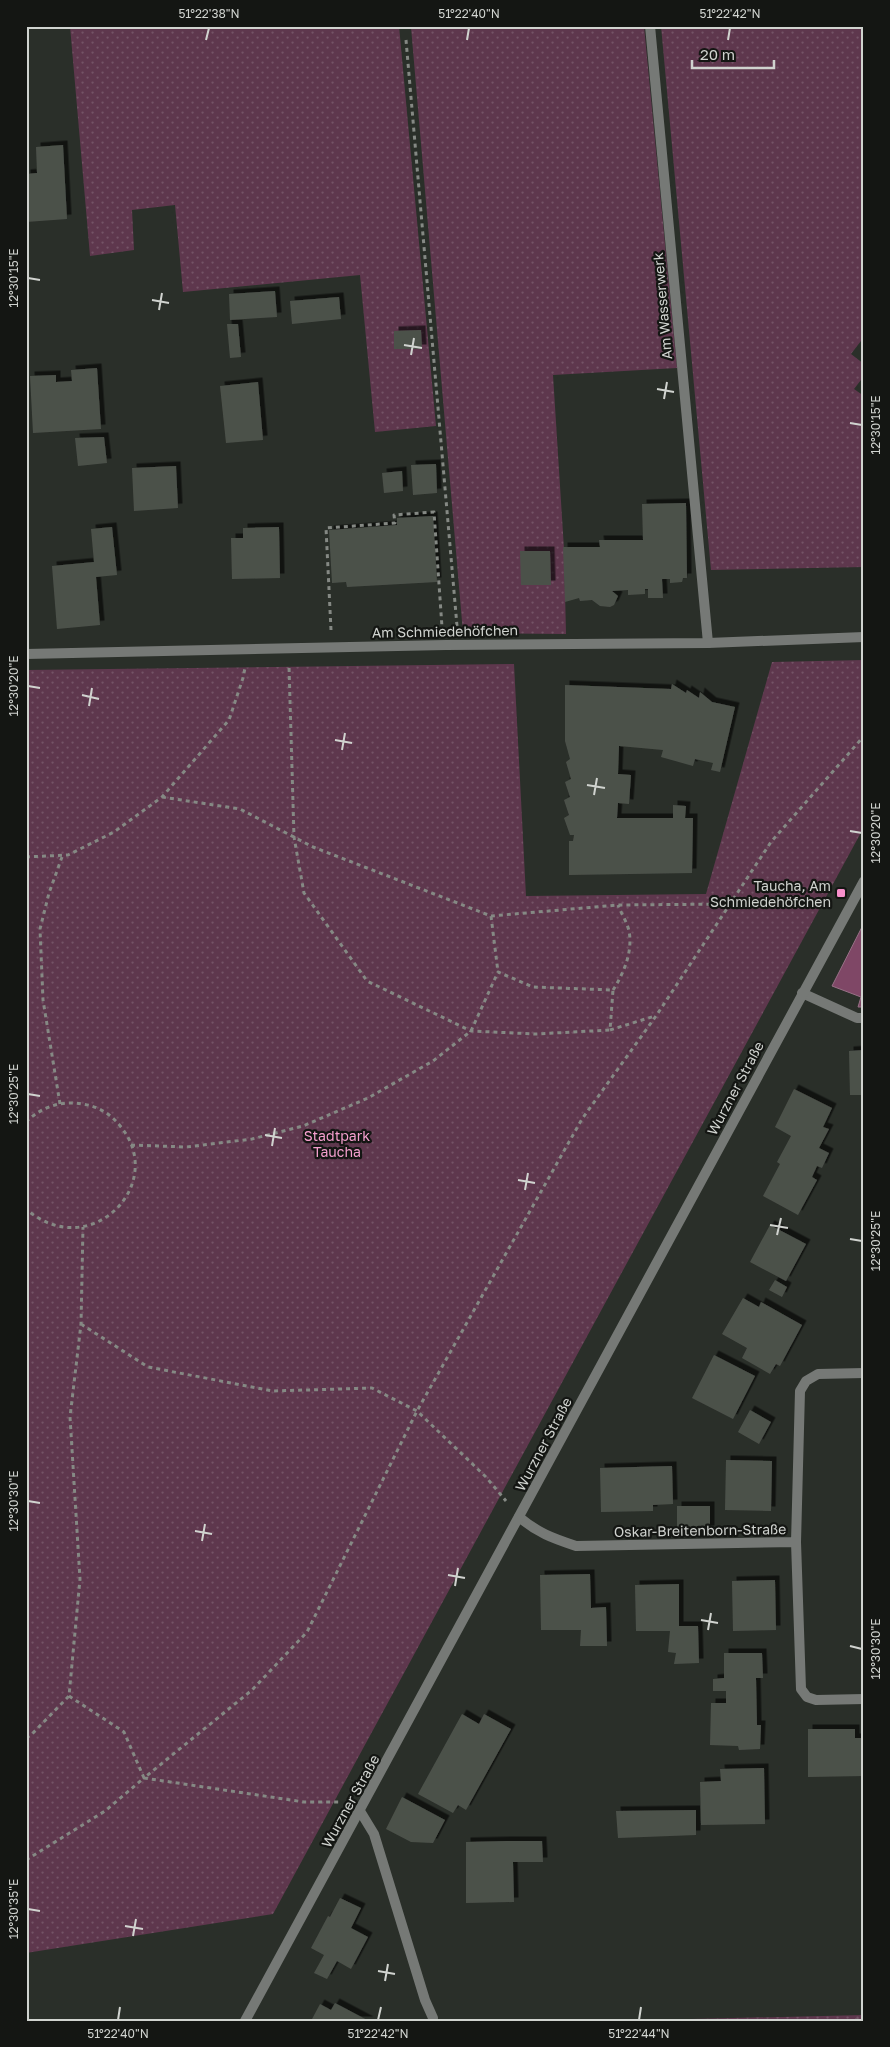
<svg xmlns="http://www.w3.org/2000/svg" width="890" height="2047" font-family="'Golos Text',sans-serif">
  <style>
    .green { fill: url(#green-dots) }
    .water { fill: #7f4766; stroke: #977186 }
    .building { fill: #4c514a; filter: url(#shadow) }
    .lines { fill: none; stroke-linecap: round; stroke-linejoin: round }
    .path { stroke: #858984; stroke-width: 3; stroke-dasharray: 4 4; stroke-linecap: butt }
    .service { stroke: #767976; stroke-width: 10 }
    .minor { stroke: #767976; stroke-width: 10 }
    .tertiary { stroke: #767976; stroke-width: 10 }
    .ticks { fill: none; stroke: #d0d3cf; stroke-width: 2 }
    .poi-dot { fill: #f890cb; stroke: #141613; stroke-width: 2 }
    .labels { text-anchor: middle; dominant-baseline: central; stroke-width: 4.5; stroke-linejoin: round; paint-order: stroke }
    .street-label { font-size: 14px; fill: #d0d3cf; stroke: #141613 }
    .poi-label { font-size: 14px; fill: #d0d3cf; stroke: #141613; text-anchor: end }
    .park-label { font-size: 14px; fill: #f59fce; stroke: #141613 }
    .neatline { fill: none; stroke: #d0d3cf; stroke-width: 2 }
    .ticks-label { font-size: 12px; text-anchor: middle; fill: #d0d3cf }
  </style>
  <defs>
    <pattern id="green-dots" width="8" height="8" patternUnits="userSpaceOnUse" patternTransform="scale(1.25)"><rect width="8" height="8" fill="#5e374d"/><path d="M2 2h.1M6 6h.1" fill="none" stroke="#745366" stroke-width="1.8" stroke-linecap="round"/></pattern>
    <filter id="shadow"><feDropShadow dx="4.5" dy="-4.5" stdDeviation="0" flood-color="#0009"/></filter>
  </defs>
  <rect width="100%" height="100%" fill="#2a2f29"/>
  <path class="green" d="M 70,26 L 399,26 L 436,426 L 375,432 L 360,275 L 183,292 L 175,205 L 132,210 L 134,250 L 90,256 Z
    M 644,26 L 677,368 L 553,375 L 564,549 L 566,634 L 463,633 L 411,27 Z
    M 661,26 L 864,26 L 864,337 L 851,354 L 864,364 L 864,376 L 854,389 L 864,396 L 864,567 L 711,570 Z
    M 864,660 L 864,827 L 273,1914 L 26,1953 L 26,670 L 514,664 L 526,896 L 706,894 L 772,662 Z
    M 864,2015 L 864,2021 L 609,2021 Z"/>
  <path class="water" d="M 864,923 L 864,1007 L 858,1007 L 861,997 L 832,986 Z"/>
  <path class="building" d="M 63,145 L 67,219 L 26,222 L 26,174 L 37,173 L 36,147 Z
    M 275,291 L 277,317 L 230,320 L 229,294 Z
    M 339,297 L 341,319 L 292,324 L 290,301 Z
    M 227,324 L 238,324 L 241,357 L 230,358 Z
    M 421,330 L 422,349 L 394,349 L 394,331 Z
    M 97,368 L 101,429 L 33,433 L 30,376 L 56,375 L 56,382 L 72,381 L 71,370 Z
    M 258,382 L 263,440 L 226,443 L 220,386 Z
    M 104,437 L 107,463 L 78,466 L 75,438 Z
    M 436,464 L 437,493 L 413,495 L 411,465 Z
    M 176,466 L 178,508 L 134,511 L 132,468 Z
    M 402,471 L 403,491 L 384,493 L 382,473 Z
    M 686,503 L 687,578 L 683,578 L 682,582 L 670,583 L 670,579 L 662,579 L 663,598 L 648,598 L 648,589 L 645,589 L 645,594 L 628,595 L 628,590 L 612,591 L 618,596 L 614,605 L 610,607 L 600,606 L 592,600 L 580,601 L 579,598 L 565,602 L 563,547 L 600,547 L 599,540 L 643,540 L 642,504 Z
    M 433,516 L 437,582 L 347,587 L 346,582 L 332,583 L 329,530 L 397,525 L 397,518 Z
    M 112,527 L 117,575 L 96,577 L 100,625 L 57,629 L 52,566 L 94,562 L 91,529 Z
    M 279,527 L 280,578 L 232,579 L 231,538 L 243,538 L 243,528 Z
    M 520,551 L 550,551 L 551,585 L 521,585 Z
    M 672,684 L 686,693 L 687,690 L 699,698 L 700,692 L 712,702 L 735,707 L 720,772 L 711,770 L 713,763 L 695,759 L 693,766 L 661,757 L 663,750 L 619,746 L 618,774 L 631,775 L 629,804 L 618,803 L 617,818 L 673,818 L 673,805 L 686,806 L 685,818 L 693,818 L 692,873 L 569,875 L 569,841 L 573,841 L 574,835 L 570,835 L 564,818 L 569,815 L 564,800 L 570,797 L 565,782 L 571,779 L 566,762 L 570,759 L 565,741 L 565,685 L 671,689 Z
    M 864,1050 L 864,1095 L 850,1095 L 849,1051 Z
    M 794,1089 L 832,1108 L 823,1127 L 829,1129 L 819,1148 L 829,1153 L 822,1168 L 817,1166 L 812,1177 L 817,1180 L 798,1215 L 763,1196 L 780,1164 L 777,1162 L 791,1136 L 775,1127 Z
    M 770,1225 L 806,1244 L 786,1281 L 750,1262 Z
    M 775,1280 L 787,1287 L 782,1297 L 769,1290 Z
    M 743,1298 L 759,1307 L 761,1302 L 802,1325 L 780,1366 L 776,1364 L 770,1374 L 742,1358 L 747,1348 L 722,1334 Z
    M 714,1355 L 755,1376 L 733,1419 L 692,1398 Z
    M 750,1410 L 771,1422 L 759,1444 L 738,1432 Z
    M 726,1460 L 772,1461 L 771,1511 L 725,1510 Z
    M 672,1466 L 673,1504 L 653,1505 L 653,1511 L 601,1512 L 600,1468 Z
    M 677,1506 L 710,1506 L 710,1530 L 677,1530 Z
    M 590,1574 L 591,1608 L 606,1607 L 607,1646 L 580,1646 L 581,1630 L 541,1630 L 540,1575 Z
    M 775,1580 L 776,1630 L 733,1631 L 732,1581 Z
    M 679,1584 L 679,1626 L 698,1626 L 699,1663 L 674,1664 L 676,1653 L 668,1652 L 670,1631 L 636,1631 L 635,1585 Z
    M 724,1653 L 762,1653 L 763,1678 L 756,1678 L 757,1725 L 761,1725 L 760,1749 L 739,1750 L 738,1746 L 710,1745 L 711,1703 L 726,1703 L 726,1691 L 713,1691 L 713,1679 L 724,1678 Z
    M 462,1714 L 479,1724 L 484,1714 L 511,1729 L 466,1810 L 458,1805 L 453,1813 L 418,1794 Z
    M 808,1729 L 855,1729 L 855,1738 L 864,1738 L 864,1776 L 808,1777 Z
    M 764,1768 L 765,1824 L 701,1825 L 700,1782 L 721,1781 L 720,1769 Z
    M 402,1797 L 445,1820 L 433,1843 L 411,1842 L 386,1829 Z
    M 696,1810 L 696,1835 L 618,1838 L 616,1811 Z
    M 507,1841 L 542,1841 L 543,1862 L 513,1862 L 514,1902 L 466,1903 L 466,1842 Z
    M 340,1898 L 361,1908 L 351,1928 L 368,1937 L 351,1969 L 337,1961 L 327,1979 L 314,1973 L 324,1955 L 311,1948 L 328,1916 L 330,1917 Z
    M 335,2003 L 369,2021 L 311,2021 L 320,2004 L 331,2010 Z"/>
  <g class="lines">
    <path class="path" d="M 406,40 L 457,626
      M 331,630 L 326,528 L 395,523 L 394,515 L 434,512 L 442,627
      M 162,797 L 240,809 L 313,847 L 491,916 L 618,905 L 729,904
      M 26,857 L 68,855 L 114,832 L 162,797 L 229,720 L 243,678 L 245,668
      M 491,916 L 498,972
      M 613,990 C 624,973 633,951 629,931 C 627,922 621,913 618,905
      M 610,1030 L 655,1016
      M 60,1104 L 43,1000 L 40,929 L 49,893 L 62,857
      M 26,1122 C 41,1107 62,1100 82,1104 C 98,1106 111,1114 121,1127 C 168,1185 89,1264 26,1209
      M 131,1145 L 186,1147 L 252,1139 L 303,1126 L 368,1098 L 433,1061 L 471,1031 L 498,972 L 533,987 L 613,990 L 610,1030 L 536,1034 L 471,1031 L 367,981 L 304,893 L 294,837 L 289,666
      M 81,1324 L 148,1367 L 273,1391 L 372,1388 L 417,1411 L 486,1477 L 506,1501
      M 69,1696 L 124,1732 L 144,1778 L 252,1690 L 307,1632 L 417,1411 L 582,1119 L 656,1016 L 771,842 L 864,736
      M 26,1738 L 31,1735 L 69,1696 L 80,1579 L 70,1417 L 81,1324 L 83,1227
      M 26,1860 L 105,1811 L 144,1778 L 304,1802 L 342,1802
      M 839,2021 L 864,2020"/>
    <path class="service" d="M 650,26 L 708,643
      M 360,1811 L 374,1834 L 425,2000 L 433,2018"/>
    <path class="minor" d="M 26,654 L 446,645 L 708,643 L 864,637
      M 802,993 L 857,1018 L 864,1018
      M 864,1373 L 818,1374 L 806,1381 L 800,1391 L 796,1542 L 801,1689 L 807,1697 L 816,1700 L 864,1699
      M 519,1517 C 538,1533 552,1538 576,1546 L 796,1542"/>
    <path class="tertiary" d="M 245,2021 L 864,881"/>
  </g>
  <path class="ticks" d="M 206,40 L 209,28M 467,40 L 469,28M 728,40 L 730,28M 28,278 L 40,280M 152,300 L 169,303M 159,310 L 162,293M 404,345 L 422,348M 411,355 L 414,338M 657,389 L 674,392M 664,399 L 667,382M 850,423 L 862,425M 28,686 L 40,688M 82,695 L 99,699M 89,706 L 92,688M 335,740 L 352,743M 342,750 L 345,733M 587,785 L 605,788M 594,795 L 597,778M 850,831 L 862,833M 28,1094 L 40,1096M 265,1135 L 282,1138M 272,1146 L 275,1128M 518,1180 L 535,1183M 525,1190 L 528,1173M 770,1225 L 788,1228M 777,1235 L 781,1218M 850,1239 L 862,1241M 28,1501 L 40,1503M 195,1531 L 212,1534M 202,1541 L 205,1524M 448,1575 L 465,1578M 455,1586 L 458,1568M 701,1620 L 718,1623M 708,1630 L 711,1613M 850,1646 L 862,1649M 28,1909 L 40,1911M 125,1926 L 143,1929M 133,1936 L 136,1919M 378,1971 L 395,1974M 385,1981 L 388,1964M 118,2020 L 120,2007M 378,2020 L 381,2007M 639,2020 L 641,2007"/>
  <rect class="poi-dot" x="836" y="888" width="10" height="10" rx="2.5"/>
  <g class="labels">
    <g class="street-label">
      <text transform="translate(662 306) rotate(-95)">Am Wasserwerk</text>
      <text transform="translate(445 631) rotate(-1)">Am Schmiedehöfchen</text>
      <text transform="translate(735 1088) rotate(-62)">Wurzner Straße</text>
      <text transform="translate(543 1444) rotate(-62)">Wurzner Straße</text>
      <text transform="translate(700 1530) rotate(-1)">Oskar-Breitenborn-Straße</text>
      <text transform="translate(350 1801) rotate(-61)">Wurzner Straße</text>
    </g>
    <g class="poi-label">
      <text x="831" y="885">Taucha, Am<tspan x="831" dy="16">Schmiedehöfchen</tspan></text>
    </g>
    <g class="park-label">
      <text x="337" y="1135">Stadtpark<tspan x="337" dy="16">Taucha</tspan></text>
    </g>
  </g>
  <rect width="890" height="2047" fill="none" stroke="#141613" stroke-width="55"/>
  <path d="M692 60v8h82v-8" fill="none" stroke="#d0d3cf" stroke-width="2.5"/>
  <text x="700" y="60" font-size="15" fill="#d0d3cf" stroke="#141613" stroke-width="4" paint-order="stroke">20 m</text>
  <rect x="28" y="28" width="834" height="1992" class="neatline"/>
  <g class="ticks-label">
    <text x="209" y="18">51°22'38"N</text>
    <text x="469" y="18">51°22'40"N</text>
    <text x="730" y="18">51°22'42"N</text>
    <text transform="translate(14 278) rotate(-90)" y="4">12°30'15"E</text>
    <text transform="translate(876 425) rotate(-90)" y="4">12°30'15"E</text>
    <text transform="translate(14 686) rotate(-90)" y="4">12°30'20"E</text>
    <text transform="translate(876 833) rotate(-90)" y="4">12°30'20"E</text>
    <text transform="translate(14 1094) rotate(-90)" y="4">12°30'25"E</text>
    <text transform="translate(876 1241) rotate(-90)" y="4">12°30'25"E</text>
    <text transform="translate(14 1501) rotate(-90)" y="4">12°30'30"E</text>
    <text transform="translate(876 1649) rotate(-90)" y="4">12°30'30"E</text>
    <text transform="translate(14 1909) rotate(-90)" y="4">12°30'35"E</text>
    <text x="118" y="2038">51°22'40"N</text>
    <text x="378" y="2038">51°22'42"N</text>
    <text x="639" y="2038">51°22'44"N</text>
  </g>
</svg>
